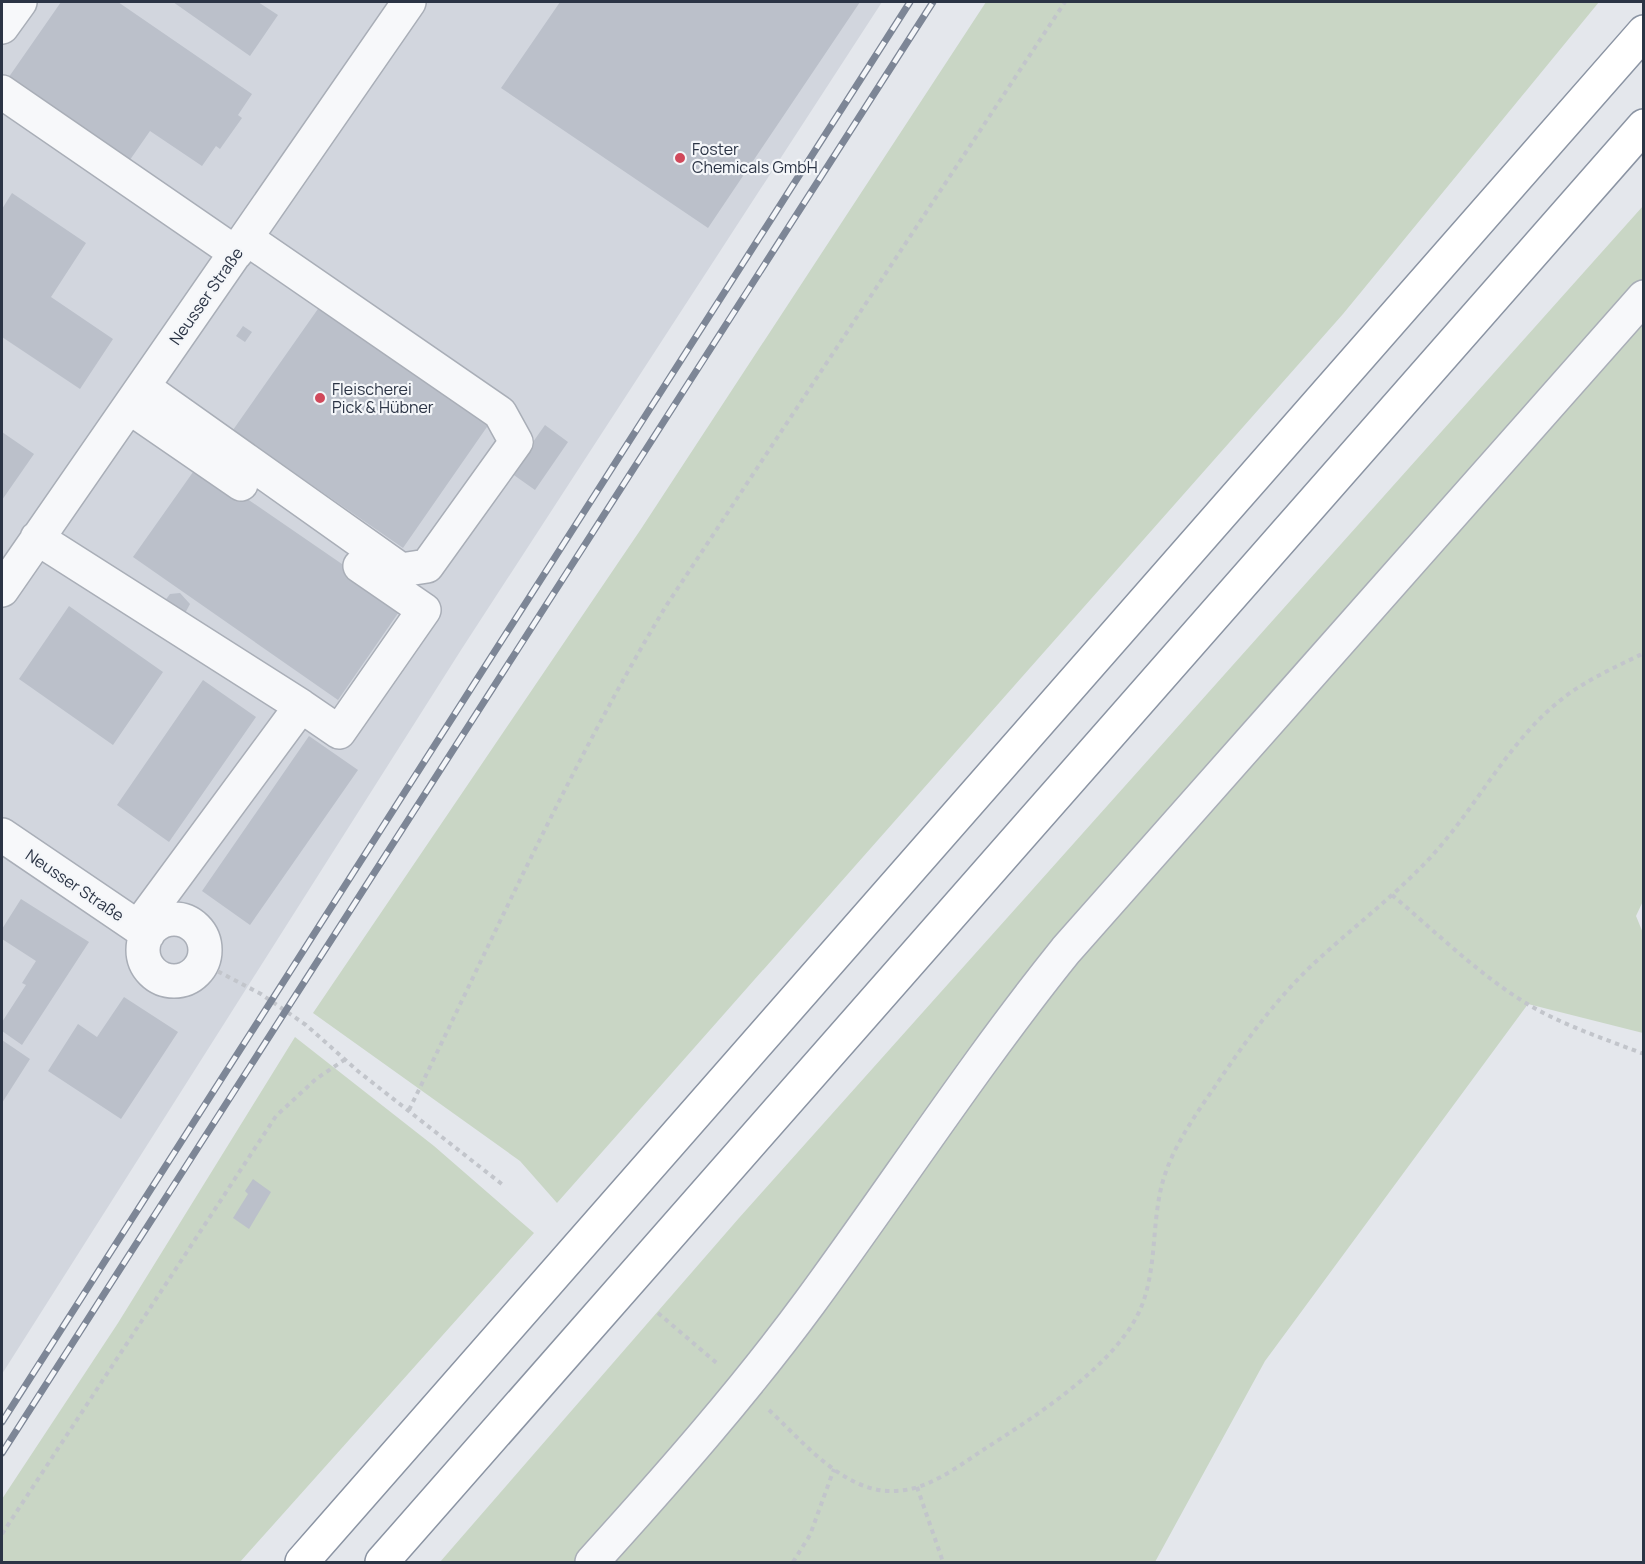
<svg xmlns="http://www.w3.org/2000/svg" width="1645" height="1564" font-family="Manrope,sans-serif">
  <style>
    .built { fill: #d2d6de }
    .green { fill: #c9d6c5 }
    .building { fill: #bbc0ca }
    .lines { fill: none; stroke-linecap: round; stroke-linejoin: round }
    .minor-casing { stroke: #a9aeb7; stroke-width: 36 }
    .highway-casing { stroke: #8b94a3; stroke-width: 36 }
    .path { stroke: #c2c5cb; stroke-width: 4; stroke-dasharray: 4.5 4.5; stroke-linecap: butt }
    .minor { stroke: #f7f8fa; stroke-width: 33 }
    .highway { stroke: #fff; stroke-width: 33 }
    .rail-casing { stroke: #7d8696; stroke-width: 7 }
    .rail { stroke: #f4f6f9; stroke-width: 4.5; stroke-dasharray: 14; stroke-linecap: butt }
    .poi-dot { fill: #d1495b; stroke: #f4f6f9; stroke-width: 2 }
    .labels { text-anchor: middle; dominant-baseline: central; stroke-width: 4.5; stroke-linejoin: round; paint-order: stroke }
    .poi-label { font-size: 16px; fill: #2b3445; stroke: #f4f6f9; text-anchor: start }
    .street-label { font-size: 16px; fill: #2b3445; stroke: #f4f6f9 }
  </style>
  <rect width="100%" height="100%" fill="#e4e7ec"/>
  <path class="built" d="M 2,2 L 882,2 L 461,650 L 2,1374 Z"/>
  <path class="green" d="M 986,2 L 1599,2 L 1343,314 L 557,1203 L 520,1161 L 313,1013 L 641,529 Z
    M 1643,206 L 1644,899 L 1636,916 L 1643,933 L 1643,1033 L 1528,1004 L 1265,1361 L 1155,1562 L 440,1562 L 739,1218 Z
    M 295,1037 L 434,1146 L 534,1233 L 240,1562 L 2,1562 L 2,1499 L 118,1323 Z"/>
  <path class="building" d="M 61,2 L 118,2 L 252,94 L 238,115 L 242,118 L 220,149 L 216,146 L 202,166 L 150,131 L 125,167 L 4,84 Z
    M 173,2 L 258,2 L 278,15 L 250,56 Z
    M 560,2 L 860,2 L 708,228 L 501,88 Z
    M 12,193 L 86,243 L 51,297 L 113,339 L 80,389 L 2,337 L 2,209 Z
    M 320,306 L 489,424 L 403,548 L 283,465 L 277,472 L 240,447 L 246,439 L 233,430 Z
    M 243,326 L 252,332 L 245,342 L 236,336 Z
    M 545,425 L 568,442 L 535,490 L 511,473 Z
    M 2,432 L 34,454 L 2,500 Z
    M 198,465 L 403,606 L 338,700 L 133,557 Z
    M 180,593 L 190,604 L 183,617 L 164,602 L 170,594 Z
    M 69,606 L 163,672 L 113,745 L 19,679 Z
    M 203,680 L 256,717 L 169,842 L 117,805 Z
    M 309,736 L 358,770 L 250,925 L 202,891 Z
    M 21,899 L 89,942 L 22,1045 L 2,1031 L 2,1022 L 26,985 L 22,983 L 36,961 L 2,939 L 2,929 Z
    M 124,997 L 178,1032 L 121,1119 L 48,1071 L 78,1024 L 97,1037 Z
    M 2,1040 L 30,1059 L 2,1103 Z
    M 253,1179 L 271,1192 L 249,1229 L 233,1218 L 248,1194 L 245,1191 Z"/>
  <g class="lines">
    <g class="minor-casing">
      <path id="minor" d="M 2,27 L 20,2
        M 2,92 L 236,253
        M 143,387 L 401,570 L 427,566 L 516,442 L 500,413 L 246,238
        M 129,407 L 241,484
        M 37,538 L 301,706 L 138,927
        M 2,590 L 409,2
        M 301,706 L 339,732 L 424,610 L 360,566
        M 2,835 L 148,934
        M143 950a31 31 0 1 1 62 0a31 31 0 1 1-62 0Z
        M 592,1562 C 668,1478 743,1393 810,1302 C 896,1185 975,1063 1066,950 L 1644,297"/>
    </g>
    <g class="highway-casing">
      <path id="highway" d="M 302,1562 L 1644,32
        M 382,1562 L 1644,126"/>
    </g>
    <path class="path" d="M 1392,895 C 1436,932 1479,975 1529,1005 C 1565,1026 1605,1039 1644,1054
      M 202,963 L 261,994 L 306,1025 L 359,1072 L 503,1185
      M 409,1110 C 492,941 569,767 666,606 L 1065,2
      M 658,1313 L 719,1365
      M 769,1410 C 799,1438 833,1479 874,1489 C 891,1493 910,1491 926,1484 C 946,1476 965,1462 983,1450 C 1034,1417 1114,1367 1140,1310 C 1156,1273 1152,1232 1160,1193 C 1168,1152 1195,1116 1218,1082 C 1245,1042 1274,1002 1309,968 C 1347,932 1390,900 1427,861 C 1474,812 1505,746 1557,703 C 1583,681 1614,668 1644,653
      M 917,1487 L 943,1562
      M 2,1534 L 276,1116 L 316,1079 L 344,1060
      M 793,1562 L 810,1535 L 834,1469"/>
    <use href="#minor" class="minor"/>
    <use href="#highway" class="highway"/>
    <g class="rail-casing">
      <path id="rail" d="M 2,1422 L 910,2
        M 2,1453 L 933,2"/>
    </g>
    <use href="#rail" class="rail"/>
  </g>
  <g class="poi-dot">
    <circle cx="680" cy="158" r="6"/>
    <circle cx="320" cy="398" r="6"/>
  </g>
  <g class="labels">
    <g class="poi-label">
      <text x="692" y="149">Foster<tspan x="692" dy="18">Chemicals GmbH</tspan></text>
      <text x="332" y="389">Fleischerei<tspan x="332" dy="18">Pick &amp; Hübner</tspan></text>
    </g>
    <g class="street-label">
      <text transform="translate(206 296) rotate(-55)">Neusser Straße</text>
      <text transform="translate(75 885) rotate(34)">Neusser Straße</text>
    </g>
  </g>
  <rect width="1645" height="1564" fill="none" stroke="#2b3445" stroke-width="6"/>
</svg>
